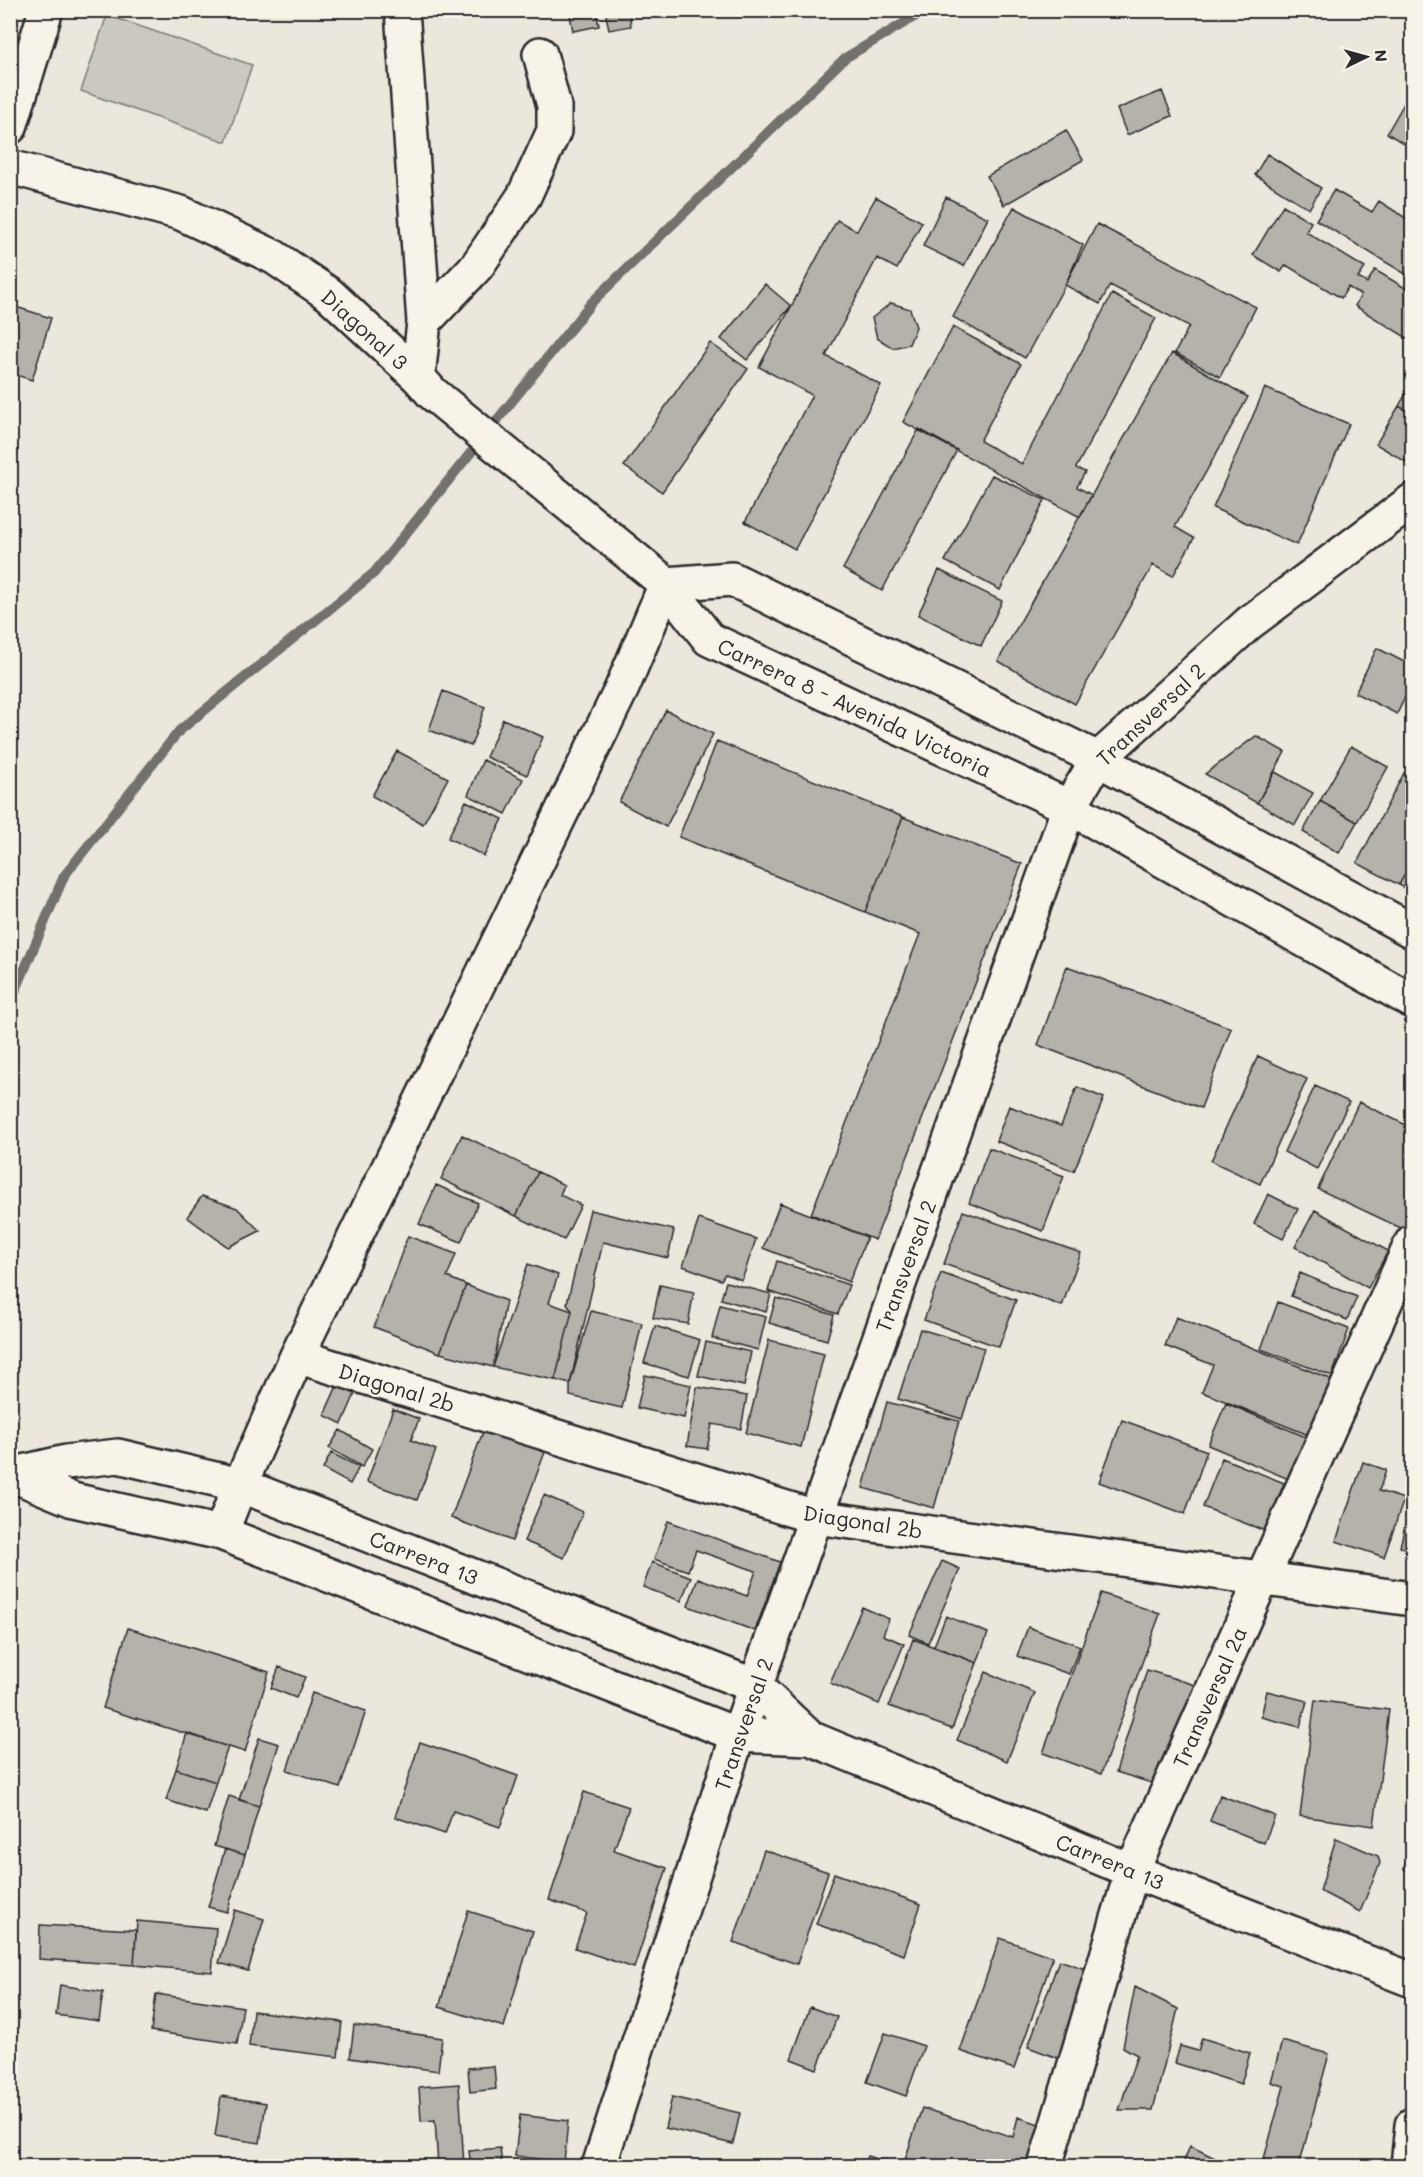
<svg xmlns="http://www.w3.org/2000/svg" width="1423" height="2177" font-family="Mali,sans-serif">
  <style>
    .park { fill: #cbc8bf; stroke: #7b7a75; stroke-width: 1.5 }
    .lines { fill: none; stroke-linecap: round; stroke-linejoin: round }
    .stream { stroke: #72716c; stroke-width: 10 }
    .building { fill: #b5b2ab; stroke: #2b2b2b; stroke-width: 1.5 }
    .minor-casing { stroke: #2b2b2b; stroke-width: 38 }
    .minor { stroke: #f7f3e8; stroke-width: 33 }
    .labels { text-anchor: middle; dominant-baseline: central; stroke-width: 5; stroke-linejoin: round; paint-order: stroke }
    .street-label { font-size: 21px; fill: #2b2b2b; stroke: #f7f3e8 }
  </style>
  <rect width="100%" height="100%" fill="#ebe7dd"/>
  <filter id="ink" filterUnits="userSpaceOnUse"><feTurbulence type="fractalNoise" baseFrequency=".0167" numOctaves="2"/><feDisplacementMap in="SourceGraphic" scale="12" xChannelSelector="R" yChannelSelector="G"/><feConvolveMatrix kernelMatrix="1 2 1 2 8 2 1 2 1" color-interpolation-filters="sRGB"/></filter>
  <g filter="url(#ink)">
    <path class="park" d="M 107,15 L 252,65 L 226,142 L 81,91 Z"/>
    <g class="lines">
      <path class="stream" d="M 10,1004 L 64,876 L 179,731 L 374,573 L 592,302 L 845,58 L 926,10"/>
    </g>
    <path class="building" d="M 569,10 L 596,10 L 599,26 L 573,31 Z
      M 605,10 L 629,10 L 631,26 L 609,30 Z
      M 1162,91 L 1172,116 L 1127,135 L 1117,109 Z
      M 1406,100 L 1412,104 L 1412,149 L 1387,133 Z
      M 1066,130 L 1083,160 L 1004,205 L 987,176 Z
      M 1267,154 L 1321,188 L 1309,209 L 1255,175 Z
      M 1334,190 L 1372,212 L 1379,201 L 1412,222 L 1412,278 L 1316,220 Z
      M 876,197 L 922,222 L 897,269 L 877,258 L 826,356 L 881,385 L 795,549 L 745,522 L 812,395 L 759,367 L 837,220 L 857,231 Z
      M 946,197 L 988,218 L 964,266 L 923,246 Z
      M 1283,205 L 1311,222 L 1306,232 L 1365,268 L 1358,278 L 1367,283 L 1375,270 L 1412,292 L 1412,341 L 1355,306 L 1361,295 L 1348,287 L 1341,298 L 1286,265 L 1281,272 L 1253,255 Z
      M 1014,207 L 1083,245 L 1065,285 L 1025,358 L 953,317 Z
      M 1097,224 L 1256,307 L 1220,377 L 1175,353 L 1189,326 L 1110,285 L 1100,304 L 1065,285 Z
      M 765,284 L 791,306 L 747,360 L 721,339 Z
      M 1112,294 L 1156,318 L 1076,468 L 1085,472 L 1077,487 L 1092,495 L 1080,517 L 903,422 L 953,327 L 1021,364 L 980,441 L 1022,464 Z
      M 891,303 L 910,309 L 916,327 L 909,344 L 893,348 L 877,338 L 872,318 Z
      M 13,306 L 51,318 L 32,380 L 10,373 L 10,315 Z
      M 710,343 L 748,369 L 662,492 L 624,466 Z
      M 1172,353 L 1248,397 L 1175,527 L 1194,538 L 1173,576 L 1153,565 L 1075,704 L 998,661 Z
      M 1412,383 L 1412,414 L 1399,406 Z
      M 1265,388 L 1349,424 L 1297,545 L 1213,508 Z
      M 1399,406 L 1412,414 L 1412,451 L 1406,462 L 1376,444 Z
      M 919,429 L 957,450 L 882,591 L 843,569 Z
      M 992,475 L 1045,500 L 1000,590 L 945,561 Z
      M 939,570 L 1002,601 L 981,646 L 918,615 Z
      M 1377,648 L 1412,666 L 1412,682 L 1397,714 L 1355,693 Z
      M 443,691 L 485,707 L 471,746 L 429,730 Z
      M 666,710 L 713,734 L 666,827 L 619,802 Z
      M 503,719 L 543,737 L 527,775 L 486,757 Z
      M 1412,723 L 1412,741 L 1406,738 Z
      M 1256,736 L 1285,752 L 1257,803 L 1205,774 Z
      M 717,741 L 903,817 L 865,912 L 679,837 Z
      M 1351,746 L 1388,767 L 1357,822 L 1320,801 Z
      M 397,751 L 448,778 L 423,824 L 372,796 Z
      M 483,760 L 523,779 L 506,814 L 468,795 Z
      M 1275,772 L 1313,793 L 1295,825 L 1257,803 Z
      M 1404,773 L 1412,777 L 1412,860 L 1399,885 L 1357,863 Z
      M 466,801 L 503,819 L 484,856 L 448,838 Z
      M 1320,801 L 1357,822 L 1339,853 L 1303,832 Z
      M 903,817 L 1022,864 L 875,1240 L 811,1214 L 920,934 L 865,912 Z
      M 1412,860 L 1412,892 L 1399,885 Z
      M 1067,966 L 1231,1028 L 1201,1108 L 1038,1045 Z
      M 1258,1056 L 1307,1079 L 1260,1184 L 1211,1161 Z
      M 1315,1086 L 1349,1102 L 1317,1169 L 1284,1152 Z
      M 1077,1087 L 1104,1098 L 1074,1171 L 996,1141 L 1009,1106 L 1061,1126 Z
      M 1359,1102 L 1412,1128 L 1412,1214 L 1405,1230 L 1318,1189 Z
      M 462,1135 L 538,1172 L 516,1216 L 441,1179 Z
      M 989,1148 L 1064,1176 L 1043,1231 L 969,1203 Z
      M 538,1172 L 564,1185 L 560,1195 L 581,1205 L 564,1240 L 516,1216 Z
      M 436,1185 L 478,1203 L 461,1242 L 419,1224 Z
      M 1268,1194 L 1298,1209 L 1283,1239 L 1254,1224 Z
      M 202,1196 L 237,1208 L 260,1231 L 228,1247 L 187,1217 Z
      M 780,1203 L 867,1237 L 849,1282 L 763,1248 Z
      M 590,1210 L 674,1230 L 668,1258 L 603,1242 L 570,1384 L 555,1380 L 572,1311 L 567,1303 Z
      M 1315,1210 L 1388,1251 L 1368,1288 L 1295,1247 Z
      M 963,1211 L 1081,1253 L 1062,1306 L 944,1264 Z
      M 699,1219 L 756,1239 L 742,1280 L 725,1274 L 721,1280 L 683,1266 Z
      M 408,1236 L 456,1254 L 447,1277 L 466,1285 L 440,1353 L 374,1327 Z
      M 777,1261 L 849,1285 L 838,1314 L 768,1291 Z
      M 528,1264 L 558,1275 L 549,1303 L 572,1311 L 555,1380 L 493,1367 Z
      M 941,1273 L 1016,1300 L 999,1347 L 924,1320 Z
      M 1300,1273 L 1357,1297 L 1347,1320 L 1291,1296 Z
      M 726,1282 L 771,1294 L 766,1312 L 721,1299 Z
      M 466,1285 L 506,1301 L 493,1367 L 440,1353 Z
      M 660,1285 L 694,1292 L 688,1324 L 653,1318 Z
      M 776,1298 L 834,1315 L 827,1340 L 769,1323 Z
      M 1278,1302 L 1349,1329 L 1332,1376 L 1261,1349 Z
      M 720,1305 L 766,1317 L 758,1350 L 712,1338 Z
      M 591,1311 L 642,1323 L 622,1408 L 570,1396 L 570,1384 Z
      M 1176,1317 L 1333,1380 L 1311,1436 L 1202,1392 L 1213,1365 L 1165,1346 Z
      M 655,1326 L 700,1340 L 689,1376 L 644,1363 Z
      M 920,1329 L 984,1348 L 962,1419 L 898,1399 Z
      M 769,1340 L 824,1354 L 801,1447 L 746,1433 Z
      M 706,1342 L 751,1352 L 744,1386 L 698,1376 Z
      M 645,1375 L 691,1385 L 684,1418 L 637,1408 Z
      M 337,1386 L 355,1394 L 342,1424 L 324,1415 Z
      M 697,1387 L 747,1396 L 741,1429 L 712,1424 L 707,1449 L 687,1446 Z
      M 887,1402 L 959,1421 L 934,1508 L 863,1488 Z
      M 1226,1403 L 1308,1438 L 1291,1480 L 1208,1445 Z
      M 393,1409 L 419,1419 L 411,1440 L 436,1450 L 417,1500 L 367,1482 Z
      M 1122,1420 L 1207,1451 L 1185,1514 L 1099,1482 Z
      M 484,1429 L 545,1452 L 512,1541 L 451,1518 Z
      M 340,1430 L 372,1449 L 362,1467 L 329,1448 Z
      M 331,1453 L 359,1467 L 350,1484 L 323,1469 Z
      M 1222,1458 L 1284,1483 L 1265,1531 L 1203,1507 Z
      M 1363,1462 L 1386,1470 L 1379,1491 L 1404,1499 L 1384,1557 L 1336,1541 Z
      M 1412,1494 L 1412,1550 L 1400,1547 Z
      M 544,1495 L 583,1512 L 564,1558 L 524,1541 Z
      M 668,1521 L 780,1562 L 755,1631 L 688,1606 L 698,1578 L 747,1596 L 756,1571 L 696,1550 L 688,1571 L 654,1559 Z
      M 942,1561 L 960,1569 L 928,1643 L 909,1635 Z
      M 652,1562 L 691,1577 L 681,1601 L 643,1587 Z
      M 1101,1593 L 1160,1614 L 1101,1774 L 1043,1753 Z
      M 862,1607 L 889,1619 L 883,1635 L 904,1644 L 879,1704 L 830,1683 Z
      M 946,1616 L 988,1633 L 977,1663 L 934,1646 Z
      M 1028,1627 L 1080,1646 L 1069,1674 L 1017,1656 Z
      M 128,1628 L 269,1672 L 245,1752 L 103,1708 Z
      M 913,1639 L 977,1663 L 952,1729 L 889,1706 Z
      M 279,1667 L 305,1677 L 296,1698 L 271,1688 Z
      M 1147,1670 L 1205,1688 L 1174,1790 L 1116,1772 Z
      M 986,1672 L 1035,1693 L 1007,1761 L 957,1740 Z
      M 1267,1691 L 1307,1701 L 1300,1727 L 1261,1717 Z
      M 312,1693 L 366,1711 L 340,1788 L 287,1770 Z
      M 1315,1700 L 1389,1710 L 1374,1826 L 1300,1816 Z
      M 187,1733 L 228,1747 L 216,1782 L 176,1769 Z
      M 259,1738 L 279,1744 L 259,1806 L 239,1800 Z
      M 420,1742 L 518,1776 L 500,1827 L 453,1811 L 445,1834 L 395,1817 Z
      M 176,1769 L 216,1782 L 206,1813 L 166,1800 Z
      M 584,1792 L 629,1807 L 614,1850 L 667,1868 L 634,1968 L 575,1948 L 587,1913 L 549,1900 Z
      M 1220,1795 L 1275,1816 L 1264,1843 L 1210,1821 Z
      M 229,1796 L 259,1806 L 245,1855 L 214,1846 Z
      M 1412,1831 L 1412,1872 L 1404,1870 Z
      M 1336,1838 L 1378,1856 L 1380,1863 L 1360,1912 L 1320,1891 Z
      M 225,1849 L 245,1855 L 227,1912 L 208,1907 Z
      M 764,1850 L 828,1872 L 797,1964 L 733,1942 Z
      M 834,1873 L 921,1904 L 904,1955 L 816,1924 Z
      M 235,1910 L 264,1919 L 248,1971 L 219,1963 Z
      M 468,1911 L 533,1931 L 504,2027 L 439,2007 Z
      M 137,1921 L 216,1928 L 212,1972 L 134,1965 Z
      M 40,1925 L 136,1930 L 134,1965 L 39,1959 Z
      M 1000,1938 L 1053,1957 L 1014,2069 L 960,2051 Z
      M 1059,1960 L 1094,1972 L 1063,2060 L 1028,2047 Z
      M 60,1985 L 103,1992 L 99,2021 L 56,2015 Z
      M 1135,1987 L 1178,2009 L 1153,2110 L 1119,2110 L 1137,2055 L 1123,2047 Z
      M 156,1994 L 243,2007 L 237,2044 L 151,2031 Z
      M 810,2007 L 837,2017 L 817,2069 L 791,2059 Z
      M 253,2011 L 342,2022 L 338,2057 L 249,2046 Z
      M 354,2025 L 442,2038 L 438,2071 L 350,2058 Z
      M 885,2033 L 924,2046 L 906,2096 L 867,2082 Z
      M 1202,2038 L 1250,2053 L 1241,2084 L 1175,2063 L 1180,2046 L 1198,2051 Z
      M 1282,2041 L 1329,2054 L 1299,2166 L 1262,2166 L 1284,2086 L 1271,2082 Z
      M 494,2066 L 496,2089 L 470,2092 L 468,2068 Z
      M 459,2084 L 464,2166 L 438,2166 L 435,2120 L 421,2121 L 419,2087 Z
      M 221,2096 L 266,2103 L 260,2143 L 215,2136 Z
      M 672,2097 L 740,2113 L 733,2144 L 665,2128 Z
      M 922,2108 L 1013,2137 L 1018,2117 L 1042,2125 L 1029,2166 L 903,2166 Z
      M 520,2115 L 568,2121 L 564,2162 L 515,2156 Z
      M 1190,2146 L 1225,2163 L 1224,2166 L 1182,2166 Z
      M 500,2148 L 502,2166 L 471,2166 L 469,2151 Z
      M 867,2156 L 898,2165 L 897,2166 L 864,2166 Z"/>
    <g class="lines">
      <g class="minor-casing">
        <path id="minor" d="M 402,10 L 424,322 L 418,377
          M 10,127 L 46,10
          M 10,167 L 181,213 L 274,257 L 330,295 L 418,377 L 432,393 L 666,584 L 709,639 L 1069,807 L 1412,1001
          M 424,322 L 477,266 L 524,196 L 554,131 L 554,106 L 540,54
          M 666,584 L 732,579 L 1098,759 L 1412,931
          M 297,1356 L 815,1517 L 1412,1599
          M 10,1475 L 66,1462 L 118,1456 L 240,1485 L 755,1686 L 810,1738
          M 13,1475 L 73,1500 L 221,1533 L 738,1735 L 810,1738 L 1132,1871 L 1412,1980
          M 221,1533 L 240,1485 L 297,1356 L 622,688 L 666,584
          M 599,2166 L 738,1735 L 1069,807 L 1098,759 L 1249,623 L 1412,501
          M 1045,2166 L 1132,1871 L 1412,1242
          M 1408,2166 L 1412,2125"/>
      </g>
      <use href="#minor" class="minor"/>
    </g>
  </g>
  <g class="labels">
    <g class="street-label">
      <text transform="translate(365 329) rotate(42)">Diagonal 3</text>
      <text transform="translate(855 707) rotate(25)">Carrera 8 - Avenida Victoria</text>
      <text transform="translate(1150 714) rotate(-43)">Transversal 2</text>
      <text transform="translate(905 1266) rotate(-70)">Transversal 2</text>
      <text transform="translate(397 1387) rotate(17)">Diagonal 2b</text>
      <text transform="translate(863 1521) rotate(9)">Diagonal 2b</text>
      <text transform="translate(424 1557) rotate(21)">Carrera 13</text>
      <text transform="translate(1209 1697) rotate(-66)">Transversal 2a</text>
      <text transform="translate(743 1724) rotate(-71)">Transversal 2</text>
      <text transform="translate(1110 1861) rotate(22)">Carrera 13</text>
    </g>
  </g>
  <rect width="1423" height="2177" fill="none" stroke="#f7f3e8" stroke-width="36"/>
  <rect x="18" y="18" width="1387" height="2141" fill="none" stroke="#2b2b2b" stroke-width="2" filter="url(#ink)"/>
  <g transform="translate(1366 57) rotate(85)" stroke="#f7f3e8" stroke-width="4.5" paint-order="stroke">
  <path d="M0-4.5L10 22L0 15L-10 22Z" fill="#2b2b2b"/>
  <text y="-9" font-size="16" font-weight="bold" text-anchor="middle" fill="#2b2b2b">N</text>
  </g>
</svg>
